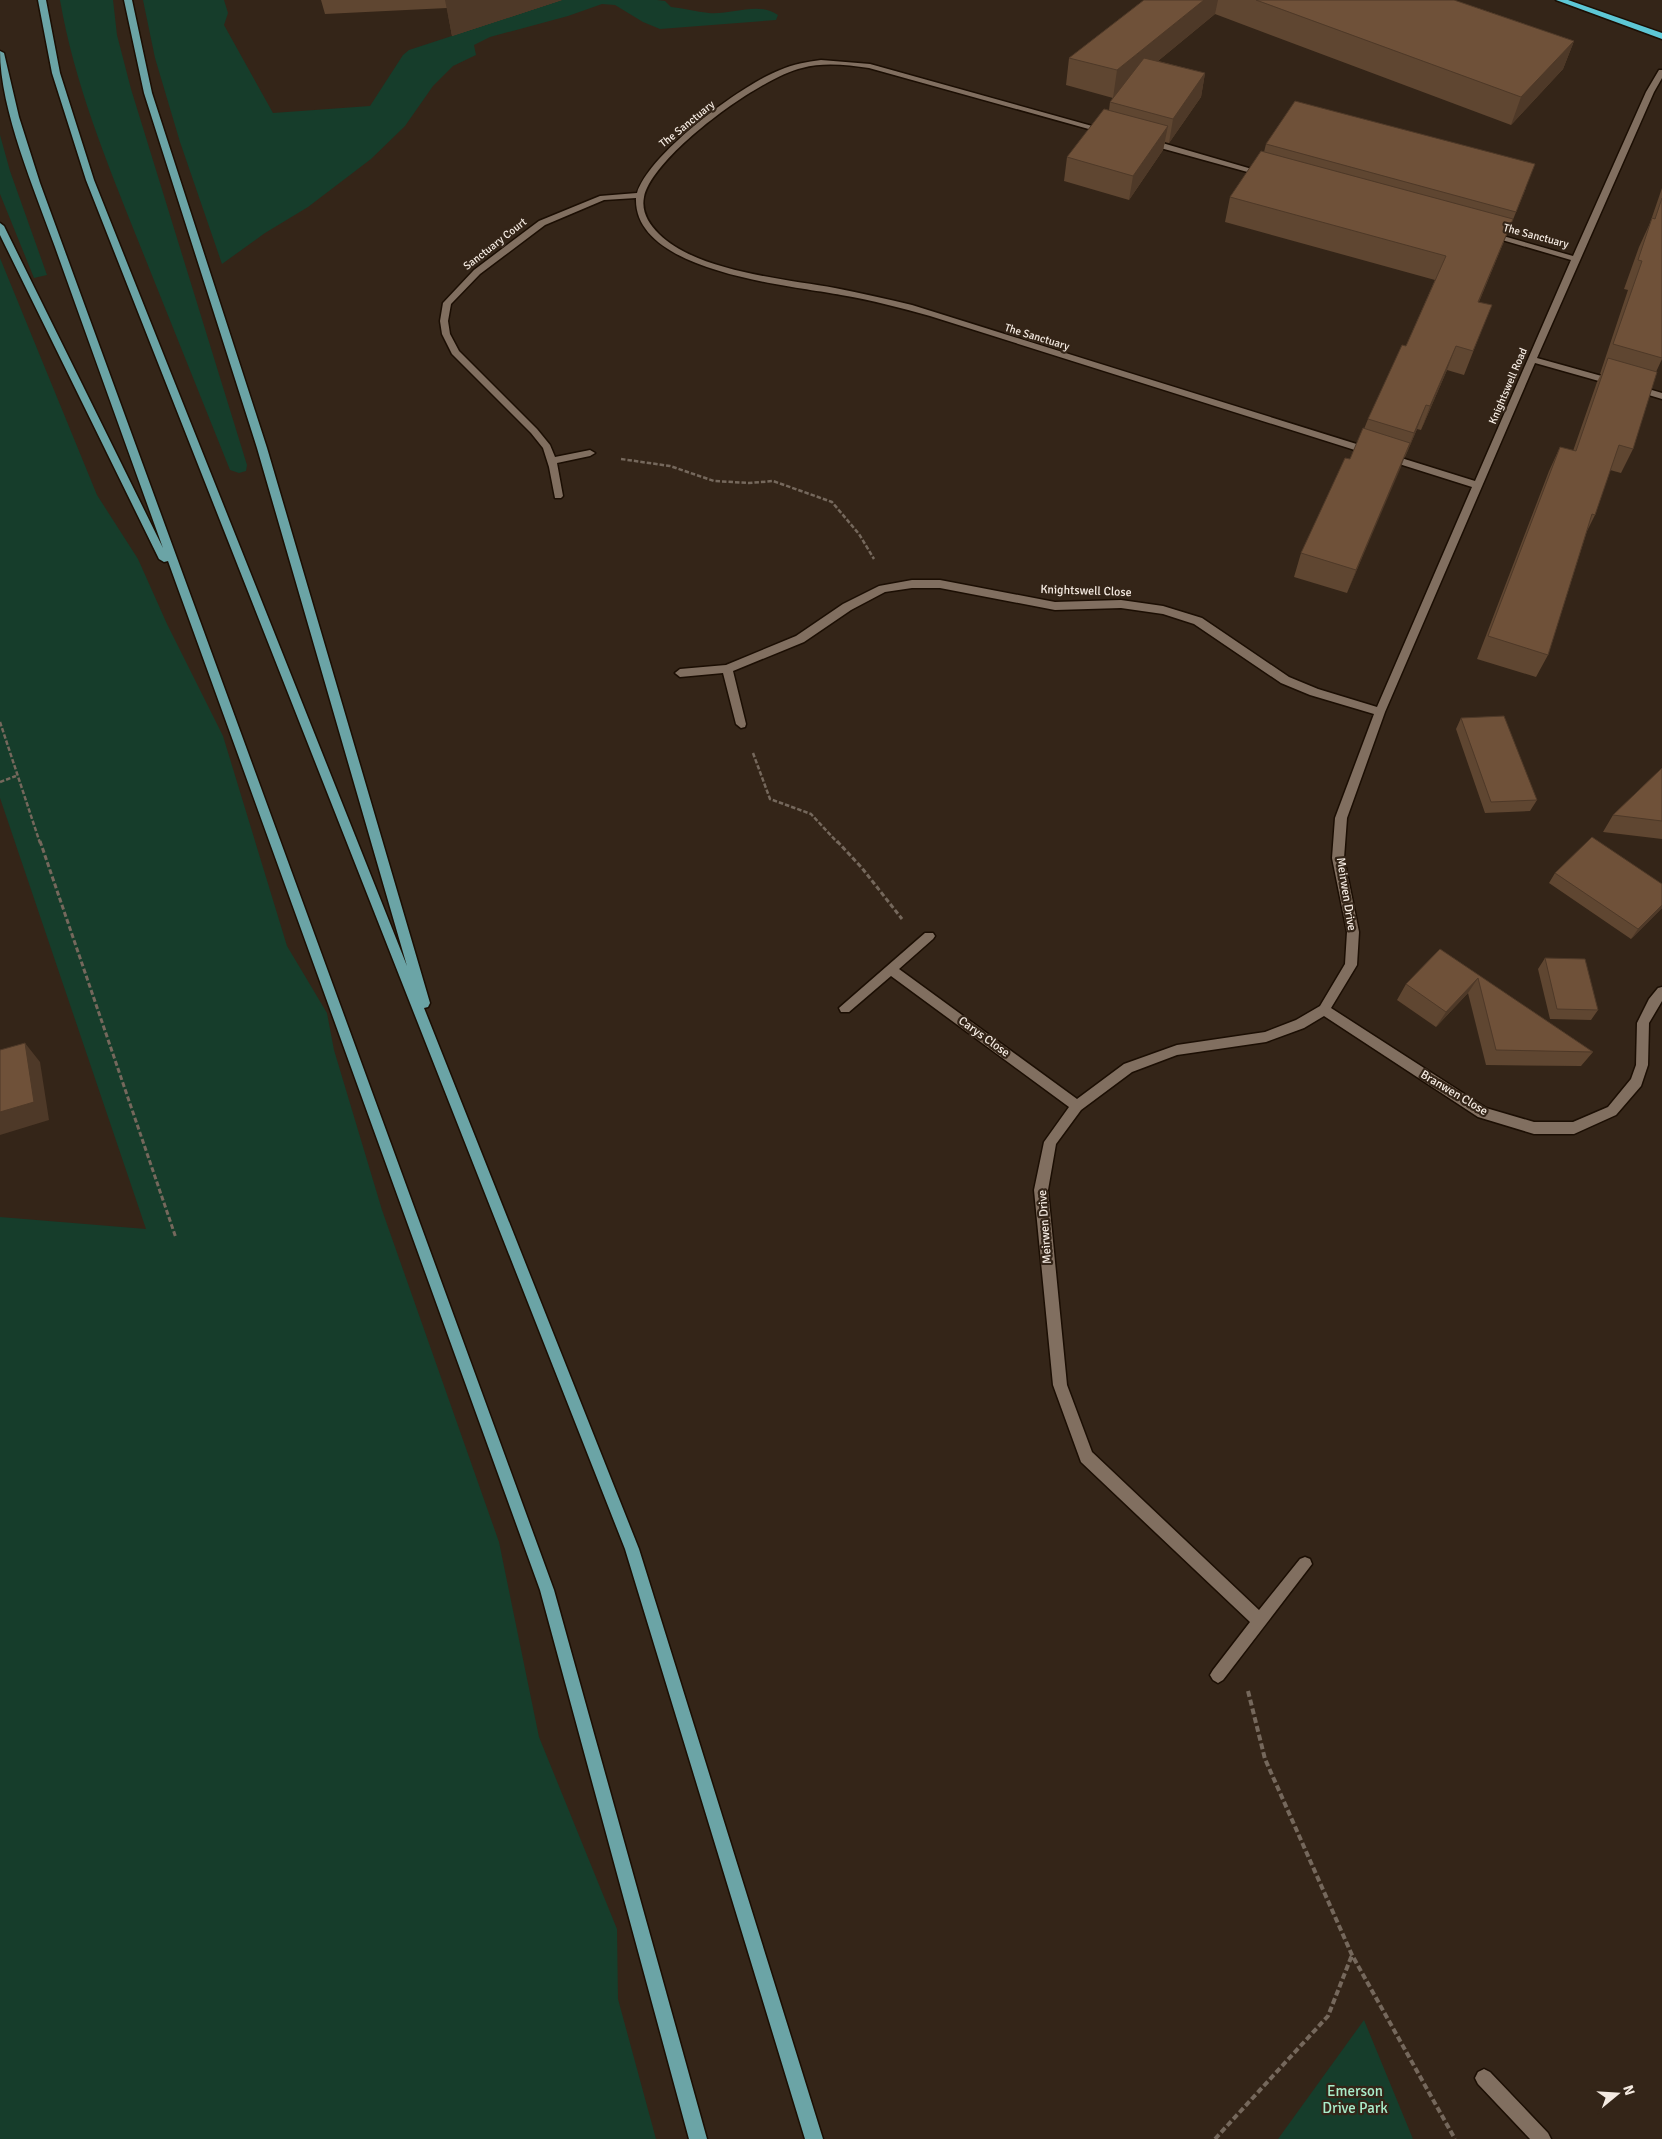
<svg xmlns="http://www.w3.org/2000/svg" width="1662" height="2139" font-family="Signika,sans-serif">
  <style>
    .green { fill: #163d2b }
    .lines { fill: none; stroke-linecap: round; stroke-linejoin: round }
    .minor-casing { stroke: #1b0e03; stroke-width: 3 }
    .major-casing { stroke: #1b0e03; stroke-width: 3 }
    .highway-casing { stroke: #1b0e03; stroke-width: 3 }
    .path-far2 { stroke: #75685c; stroke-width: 2.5; stroke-dasharray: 4.5 2; stroke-linecap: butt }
    .path-far1 { stroke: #75685c; stroke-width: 3; stroke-dasharray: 5 2.5; stroke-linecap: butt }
    .path { stroke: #75685c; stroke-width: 4; stroke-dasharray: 6 3; stroke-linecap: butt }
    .minor { fill: #816f60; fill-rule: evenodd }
    .major { fill: #6ba4a6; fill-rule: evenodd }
    .highway { fill: #5dc7d5; fill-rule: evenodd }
    .wall { fill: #5f4631 }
    .shaded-wall { fill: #4e3928 }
    .building { fill: #6f5139; stroke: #4e3928 }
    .labels { text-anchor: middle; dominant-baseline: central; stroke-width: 4.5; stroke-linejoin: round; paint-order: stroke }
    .far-street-label { font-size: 11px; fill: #f5ebe2; stroke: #342518 }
    .street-label { font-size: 12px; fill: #f5ebe2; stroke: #342518 }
    .near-park-label { font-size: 15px; fill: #a9edca; stroke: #342518 }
  </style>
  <rect width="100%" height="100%" fill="#342518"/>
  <path class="green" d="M 60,0 L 113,0 L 117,35 L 131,89 L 247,465 L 246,471 L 239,473 L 230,470 C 199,393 168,315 137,238 C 106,160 74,82 60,0 Z
    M 143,0 L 224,0 L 228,13 L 224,25 L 273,113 L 370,106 L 403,55 L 409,50 L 562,0 L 657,0 L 665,1 L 671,7 C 684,8 696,12 709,13 C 732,15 758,1 778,15 L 776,20 L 660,29 L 643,22 L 615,5 L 602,4 L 568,16 L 490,37 L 474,45 L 476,55 L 453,66 L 433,86 L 405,126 L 371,159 L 308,207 L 265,233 L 222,264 L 180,142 L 155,58 Z
    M 0,135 L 10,171 L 47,275 L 34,278 L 0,194 Z
    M 0,258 L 97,495 L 138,559 L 167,624 L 223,736 L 287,946 L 327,1013 L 334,1050 L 382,1210 L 499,1542 L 539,1737 L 617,1929 L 618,1999 L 656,2139 L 0,2139 L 0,1217 L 146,1229 L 0,798 Z
    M 1364,2020 L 1413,2139 L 1278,2139 Z"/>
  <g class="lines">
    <g class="minor-casing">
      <path id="minor" d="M 821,60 L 870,64 L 1110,131 L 1103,133 L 869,68 C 847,65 824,62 802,68 C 761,77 653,155 644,197 C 641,212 649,224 659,234 C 696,271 784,279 835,288 C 861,293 887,299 912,305 L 1475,481 L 1571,260 L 1485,235 L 1489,232 L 1573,256 L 1646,92 L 1659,70 L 1662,70 L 1662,78 L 1654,92 L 1537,358 L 1616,380 L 1618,382 L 1613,385 L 1535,363 L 1385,712 L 1347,818 L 1344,858 L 1359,932 L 1357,965 L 1331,1008 L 1486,1108 L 1534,1122 L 1573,1122 L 1608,1107 L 1631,1079 L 1636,1065 L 1637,1023 L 1649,999 L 1658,988 L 1662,987 L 1662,1001 L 1649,1023 L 1648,1065 L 1641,1086 L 1616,1115 L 1574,1134 L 1534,1134 L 1478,1117 L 1324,1016 L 1304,1028 L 1266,1042 L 1177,1055 L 1132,1072 L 1081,1110 L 1056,1144 L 1048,1190 L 1067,1385 L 1092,1452 L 1259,1610 L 1300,1559 L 1305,1557 L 1310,1559 L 1312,1564 L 1223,1680 L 1218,1683 L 1213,1680 L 1210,1675 L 1213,1670 L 1250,1622 L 1081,1462 L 1053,1385 L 1034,1190 L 1044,1142 L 1069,1107 L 891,976 L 849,1012 L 841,1012 L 839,1008 L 925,933 L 933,933 L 935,936 L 933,939 L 899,969 L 1077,1099 L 1124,1064 L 1177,1045 L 1265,1032 L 1296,1020 L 1320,1006 L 1345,964 L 1347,932 L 1332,858 L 1335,818 L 1374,714 L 1310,695 L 1281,683 L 1194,624 L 1163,614 L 1121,608 L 1055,610 L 940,588 L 912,588 L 885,592 L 851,610 L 804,642 L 733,671 L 746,724 L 745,727 L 741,728 L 736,724 L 723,673 L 680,677 L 675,673 L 680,669 L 726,665 L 796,636 L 843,604 L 879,586 L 912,580 L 940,580 L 1055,602 L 1121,600 L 1163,606 L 1202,618 L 1289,677 L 1318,689 L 1377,707 L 1472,487 L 930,316 C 901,308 872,300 841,295 C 788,285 633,272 636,198 L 604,200 L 545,225 L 480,274 L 451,304 L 448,321 L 450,334 L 459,351 L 537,429 L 550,445 L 555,457 L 590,450 L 595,453 L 590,456 L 557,463 L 563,496 L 561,498 L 555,498 L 549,467 L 543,448 L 531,433 L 452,354 L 442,334 L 440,321 L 443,303 L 474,270 L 539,221 L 600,196 L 637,193 C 650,153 741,85 780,70 C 793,64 807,62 821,60 Z
        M 1146,140 L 1152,140 L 1269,174 L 1262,176 L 1146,144 Z
        M 1635,385 L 1662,393 L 1662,399 L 1632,390 L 1632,386 Z
        M 1484,2069 L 1490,2072 L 1548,2133 L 1551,2139 L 1530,2139 L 1478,2084 L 1475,2078 L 1478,2072 Z"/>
    </g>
    <g class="major-casing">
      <path id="major" d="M 38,0 L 46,0 L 60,73 L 94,180 L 407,966 L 257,448 L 144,93 L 124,0 L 132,0 L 152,93 L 267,448 L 430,1003 L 428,1007 L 424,1008 L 639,1549 L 823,2139 L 805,2139 L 625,1549 L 86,180 L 52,73 Z
        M 0,51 L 4,53 L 19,117 L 40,183 L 554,1590 L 707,2139 L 689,2139 L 540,1590 L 168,561 L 164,562 L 159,559 L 0,235 L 0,223 L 4,226 L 163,548 C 127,448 91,348 55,247 C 35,191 0,110 0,51 Z"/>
    </g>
    <g class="highway-casing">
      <path id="highway" d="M 1556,0 L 1568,0 L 1662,33 L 1662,39 Z"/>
    </g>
    <path class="path-far2" d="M 621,459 L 670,466 L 714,481 L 749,483 L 773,481 L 832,502 L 859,534 L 874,559
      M 0,722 L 40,843
      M 753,753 L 770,799 L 811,814 L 838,843
      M 0,782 L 16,776"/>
    <path class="path-far1" d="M 40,841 L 176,1238
      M 837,841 L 862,868 L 902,919"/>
    <path class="path" d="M 1248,1691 L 1265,1759 L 1352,1955 L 1455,2139
      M 1215,2139 L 1328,2016 L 1352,1955"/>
    <use href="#minor" class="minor"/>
    <use href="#major" class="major"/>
    <use href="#highway" class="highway"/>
  </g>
  <path class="wall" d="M 321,0 L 562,0 L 452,36 L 447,8 L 325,14 Z
    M 1144,0 L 1454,0 L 1574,41 L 1563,69 L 1511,125 L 1215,14 L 1158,61 L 1205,73 L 1201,97 L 1169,143 L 1165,142 L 1163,150 L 1129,200 L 1064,181 L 1067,157 L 1109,110 L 1110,102 L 1114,97 L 1113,98 L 1066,85 L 1069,58 Z
    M 1266,144 L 1526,188 L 1479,302 L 1482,329 L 1464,375 L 1447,370 L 1421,430 L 1417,429 L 1405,457 L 1404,457 L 1347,593 L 1294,577 L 1301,553 L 1350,459 L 1364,429 L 1368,419 L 1406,346 L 1435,280 L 1225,222 L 1230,197 L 1264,152 Z
    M 1662,188 L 1662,359 L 1656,372 L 1633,449 L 1621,473 L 1610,470 L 1595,515 L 1587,531 L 1548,655 L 1536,677 L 1477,659 L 1549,471 L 1560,447 L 1573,451 L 1597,382 L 1601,374 L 1600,374 L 1628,290 L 1624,289 L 1639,247 L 1650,223 Z
    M 1461,718 L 1537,800 L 1530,811 L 1485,813 L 1456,729 Z
    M 1662,768 L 1662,839 L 1603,832 L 1613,815 Z
    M 1555,873 L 1662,884 L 1662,908 L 1631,939 L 1549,883 Z
    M 1440,949 L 1593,1052 L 1581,1066 L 1486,1065 L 1468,993 L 1436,1027 L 1397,1000 L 1406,984 Z
    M 1545,958 L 1598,1010 L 1591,1020 L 1550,1019 L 1538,969 Z"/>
  <path class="shaded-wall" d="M 445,0 L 562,0 L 452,36 Z
    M 1204,0 L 1218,0 L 1215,14 L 1113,98 L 1117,70 Z
    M 1574,41 L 1563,69 L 1511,125 L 1521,97 Z
    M 1205,73 L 1201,97 L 1169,143 L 1173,119 Z
    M 1168,126 L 1163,150 L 1129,200 L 1133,176 Z
    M 1513,219 L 1503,243 L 1469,326 L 1478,302 Z
    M 1456,346 L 1447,370 L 1421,430 L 1430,406 Z
    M 1426,405 L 1417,429 L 1405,457 L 1414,433 Z
    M 1410,443 L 1401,467 L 1347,593 L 1356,570 Z
    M 1662,905 L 1662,908 L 1631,939 L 1638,929 Z
    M 1478,978 L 1468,993 L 1436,1027 L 1446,1012 Z
    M 25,1043 L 40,1062 L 49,1120 L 0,1135 L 0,1112 Z"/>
  <path class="building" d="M 1144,0 L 1204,0 L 1117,70 L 1069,58 Z
    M 1256,0 L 1454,0 L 1574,41 L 1521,97 Z
    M 1144,58 L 1205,73 L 1173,119 L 1110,102 Z
    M 1295,101 L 1535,164 L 1516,212 L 1266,144 Z
    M 1104,109 L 1168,126 L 1133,176 L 1067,157 Z
    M 1261,151 L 1513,219 L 1478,302 L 1492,305 L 1473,351 L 1456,346 L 1430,406 L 1426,405 L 1414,433 L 1368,419 L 1402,345 L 1406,346 L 1446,256 L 1230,197 Z
    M 1662,198 L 1662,358 L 1613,344 L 1642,261 L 1638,260 L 1652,218 L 1655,219 Z
    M 1608,358 L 1657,372 L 1633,449 L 1619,445 L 1595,515 L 1592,514 L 1548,655 L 1488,636 L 1560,447 L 1576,451 Z
    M 1363,428 L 1410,443 L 1356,570 L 1301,553 L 1345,458 L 1350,459 Z
    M 1504,716 L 1537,800 L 1491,802 L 1461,718 Z
    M 1662,768 L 1662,821 L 1613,815 Z
    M 1592,837 L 1662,884 L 1662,905 L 1638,929 L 1555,873 Z
    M 1440,949 L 1593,1052 L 1496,1050 L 1478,978 L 1446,1012 L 1406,984 Z
    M 1545,958 L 1585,959 L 1598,1010 L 1557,1009 Z
    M 25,1043 L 34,1102 L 0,1112 L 0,1050 Z"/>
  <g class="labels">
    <g class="far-street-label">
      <text transform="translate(687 124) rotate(-39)">The Sanctuary</text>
      <text transform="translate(1536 236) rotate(15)">The Sanctuary</text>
      <text transform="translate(495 244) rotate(-38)">Sanctuary Court</text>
      <text transform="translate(1037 337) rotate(17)">The Sanctuary</text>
      <text transform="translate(1508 386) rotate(-67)">Knightswell Road</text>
    </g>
    <g class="street-label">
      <text transform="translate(1086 591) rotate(2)">Knightswell Close</text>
      <text transform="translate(1346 894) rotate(81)">Meirwen Drive</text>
      <text transform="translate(984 1037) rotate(36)">Carys Close</text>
      <text transform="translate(1454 1093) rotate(31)">Branwen Close</text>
      <text transform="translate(1045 1227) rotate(-94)">Meirwen Drive</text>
    </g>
    <g class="near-park-label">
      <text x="1355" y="2091">Emerson<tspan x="1355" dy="17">Drive Park</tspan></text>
    </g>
  </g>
  <g transform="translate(1617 2094) rotate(72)" stroke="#342518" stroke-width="4" paint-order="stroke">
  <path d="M0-4L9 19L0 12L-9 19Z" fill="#f5ebe2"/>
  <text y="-8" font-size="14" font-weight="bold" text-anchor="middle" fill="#f5ebe2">N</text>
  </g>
</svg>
